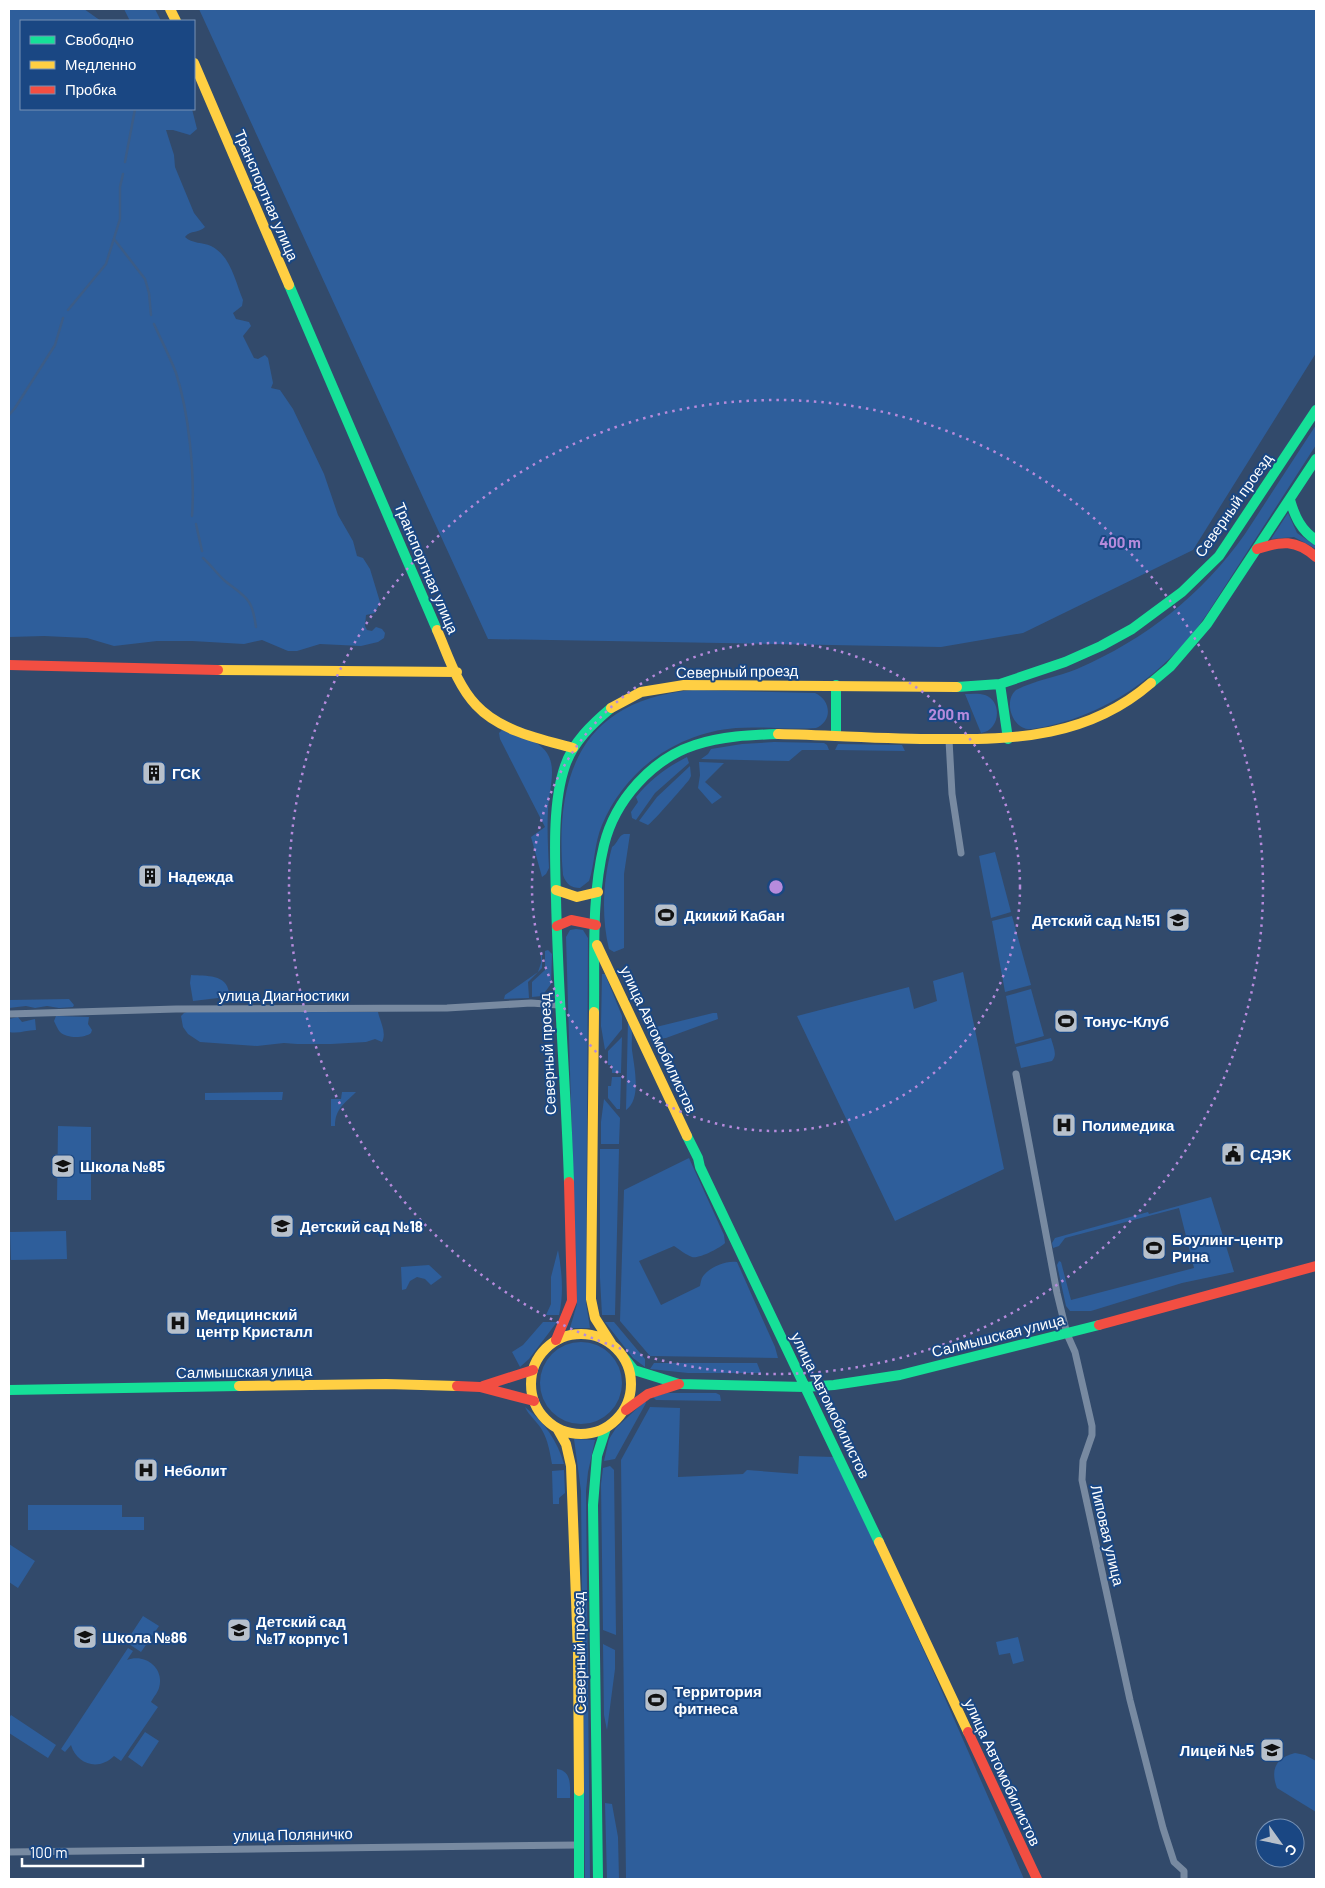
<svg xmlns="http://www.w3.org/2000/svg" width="1325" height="1888" font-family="Barlow,sans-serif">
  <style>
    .green { fill: #2e5e9b }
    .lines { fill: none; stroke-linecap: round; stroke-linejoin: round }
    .stream { stroke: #3b5c87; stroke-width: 2.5 }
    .street { stroke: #788aa1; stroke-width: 7 }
    .fast { stroke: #16e098; stroke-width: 10 }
    .slow { stroke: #ffcf43; stroke-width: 10 }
    .jam { stroke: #f24e42; stroke-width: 10 }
    .ring { fill: none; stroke: #b68bdc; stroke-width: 2.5; stroke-dasharray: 2.5 5 }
    .labels { text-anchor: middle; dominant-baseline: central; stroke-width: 4; stroke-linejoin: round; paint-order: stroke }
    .street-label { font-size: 15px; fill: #fff; stroke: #1a4783 }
    .poi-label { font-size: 15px; font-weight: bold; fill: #fff; stroke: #1a4783; text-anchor: start }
    .centre { fill: #b68bdc; stroke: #1a4783; stroke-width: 2.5 }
    .ring-label { font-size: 15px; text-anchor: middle; font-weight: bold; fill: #b68bdc; stroke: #1a4783; stroke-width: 4; stroke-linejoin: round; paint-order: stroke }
  </style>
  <rect width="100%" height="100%" fill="#324a6b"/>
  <path class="green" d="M 9,9 L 84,9 L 101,21 L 21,21 L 21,109 L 192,109 L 197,129 L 190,135 L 173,130 L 166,130 L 174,155 L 175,167 L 194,213 L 205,227 C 200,233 190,230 185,237 C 192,244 203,242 211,246 C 231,256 235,281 243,300 L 242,306 L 233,313 L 236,319 L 249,322 L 251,326 L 243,336 L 254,358 L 258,359 L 265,355 L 268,358 L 273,383 L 271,388 L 280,390 L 293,409 L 324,474 L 338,515 L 353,541 L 357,556 L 363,558 L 370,569 L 380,602 L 375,613 L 366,615 L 365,626 L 367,630 L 372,631 L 376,627 L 382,629 L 385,633 L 384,638 L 378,642 L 361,646 L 320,644 L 297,651 L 288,651 L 262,640 L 244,644 L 192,641 L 157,641 L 114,646 L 87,638 L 44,636 L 9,637 Z
    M 124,9 L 155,9 L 161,21 L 130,21 Z
    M 199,9 L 1316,9 L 1316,353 L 1193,550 L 1023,633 L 941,647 L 488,639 Z
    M 1316,425 L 1316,445 L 1207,614 C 1167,673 1103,719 1032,729 C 1012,731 1003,701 1016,690 C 1035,680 1058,677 1077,669 C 1146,639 1202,595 1245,534 Z
    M 1288,513 L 1297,533 L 1316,546 L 1316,549 L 1294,537 L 1271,539 Z
    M 693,690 L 815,693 C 831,700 833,721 816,728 C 789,730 763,726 736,728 C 676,733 625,770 602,825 C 594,844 595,863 589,881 L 580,888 C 571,888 566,884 563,875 C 554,774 582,700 693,690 Z
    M 965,694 C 971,694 979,693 985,695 C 1003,701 1000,731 981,733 Z
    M 502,730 C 511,731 520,736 528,739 C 563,753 550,780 548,809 C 547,829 548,849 549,868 L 546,874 L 542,877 L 531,837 L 545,827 L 500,739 L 499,733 Z
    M 774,742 L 824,743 L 827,745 L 829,750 L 802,750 L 789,761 L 701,759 L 708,754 L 711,749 L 742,744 Z
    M 838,744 L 902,745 L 905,751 L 835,750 Z
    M 687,757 L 689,763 L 655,793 L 636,820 L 632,818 L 631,812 L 638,802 L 636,797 C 650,780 667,767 687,757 Z
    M 699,762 L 724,763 L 705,782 L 722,797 L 712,804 L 698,788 L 700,775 Z
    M 690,766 L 691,776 L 689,780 C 684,786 652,823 648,825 L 639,821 L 657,797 Z
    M 624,834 L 630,834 L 624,874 L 624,948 L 614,952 L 609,949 C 601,916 603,880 612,847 C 618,843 618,836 624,834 Z
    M 995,852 L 1011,912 L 991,918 L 979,856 Z
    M 1012,916 L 1031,985 L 1005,992 L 992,921 Z
    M 576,929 L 583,930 L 588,938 L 586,1303 L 590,1328 L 570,1328 L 577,1304 L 566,937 L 570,930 Z
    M 548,950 L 552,954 L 551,984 L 542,996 L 532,997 L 532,982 L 545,970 L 545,951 Z
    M 541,952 L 542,952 L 542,968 L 528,982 L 529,998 L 504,999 L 505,995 L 538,972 L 541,963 Z
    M 628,964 L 638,1006 L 648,1027 L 652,1028 L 713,1013 L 717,1013 L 718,1019 L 666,1038 L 657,1039 L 651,1037 L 627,986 Z
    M 963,972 L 1004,1169 L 895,1221 L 797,1016 L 909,987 L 914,1009 L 937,1001 L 933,981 Z
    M 602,974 L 605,974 L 622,1016 L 622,1029 L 605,1050 L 601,1026 Z
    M 191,975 C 206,976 227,974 229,993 L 218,998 L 193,1001 L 190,983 Z
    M 1031,989 L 1044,1036 L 1015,1044 L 1006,996 Z
    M 69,999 L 74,1005 L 73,1007 L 59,1008 L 47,1006 L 35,1008 L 26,1006 L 9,1008 L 9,1000 Z
    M 187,1012 L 378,1012 C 380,1022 387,1032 382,1042 L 375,1039 L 366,1042 L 331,1044 L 297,1044 L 284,1043 L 257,1046 L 200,1042 L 188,1034 L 183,1027 L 181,1016 L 184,1013 Z
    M 56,1016 L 89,1017 L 88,1024 L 92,1030 L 91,1033 C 85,1038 67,1039 60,1032 C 58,1030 56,1025 54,1021 Z
    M 18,1017 L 22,1022 L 35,1019 L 36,1030 C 26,1030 19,1034 9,1032 L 9,1019 Z
    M 628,1019 C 634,1029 631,1038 632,1050 C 634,1066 642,1099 626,1110 Z
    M 622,1037 L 621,1073 L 612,1073 L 612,1065 L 608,1065 L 608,1051 Z
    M 1051,1038 C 1053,1046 1058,1055 1052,1061 L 1021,1068 L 1016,1047 Z
    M 612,1077 L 621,1077 L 620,1109 L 617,1109 L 608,1098 L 608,1086 L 611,1086 Z
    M 283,1092 L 282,1100 L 205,1100 L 205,1093 Z
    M 342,1092 L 356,1092 C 344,1104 335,1109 335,1126 L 331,1126 L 331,1099 L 341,1099 Z
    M 604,1099 L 620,1118 L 619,1144 L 601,1144 L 601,1122 Z
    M 58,1126 L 91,1127 L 91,1200 L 57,1200 Z
    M 600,1149 L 619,1149 L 615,1315 L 602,1315 L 600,1278 Z
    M 689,1158 L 724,1235 L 725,1243 C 720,1248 699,1259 692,1257 C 686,1255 679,1249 674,1246 L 639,1261 L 661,1305 L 700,1286 C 701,1282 701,1278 704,1275 C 710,1267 727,1260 737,1262 L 775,1347 L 778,1358 L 650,1356 L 620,1321 L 624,1190 Z
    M 1211,1197 L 1234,1272 L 1182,1283 L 1091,1311 L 1070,1311 L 1066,1306 L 1057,1265 L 1059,1261 L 1061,1262 L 1071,1300 L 1194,1268 L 1179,1208 L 1065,1238 L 1059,1246 L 1053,1248 L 1052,1243 L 1055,1238 L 1148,1212 L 1149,1214 Z
    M 66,1231 L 67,1259 L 11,1260 L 10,1232 Z
    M 558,1250 C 562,1272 564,1293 559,1315 L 546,1315 L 551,1304 L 551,1277 Z
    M 429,1265 L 442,1277 L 431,1285 L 425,1279 L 417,1277 L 410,1281 L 406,1289 L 402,1290 L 401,1267 Z
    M 543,1322 L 557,1322 L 529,1359 L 520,1367 L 512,1352 L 523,1345 Z
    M 605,1322 L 614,1322 L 645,1359 L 645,1367 L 633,1358 Z
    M540 1383a41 41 0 1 1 82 0a41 41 0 1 1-82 0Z
    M 654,1363 L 757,1363 L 761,1373 L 688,1373 L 650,1369 Z
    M 667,1393 L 716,1393 L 720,1395 L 721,1401 L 656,1400 L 653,1397 Z
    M 645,1401 L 646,1403 L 615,1459 L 604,1461 L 609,1439 L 616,1428 Z
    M 525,1407 C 545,1423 557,1440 564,1464 L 552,1464 C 550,1453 548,1440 542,1430 C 537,1421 529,1416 525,1407 Z
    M 650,1407 L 680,1408 L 678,1477 L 743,1474 L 747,1470 L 798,1474 L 799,1456 L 835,1457 L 933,1671 L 1024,1879 L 626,1879 L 621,1460 Z
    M 574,1439 L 595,1440 L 588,1472 L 586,1491 L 590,1879 L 585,1879 L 581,1491 Z
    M 610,1466 L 614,1470 L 616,1635 L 603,1630 L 601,1484 L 603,1468 Z
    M 564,1470 L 565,1493 L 559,1498 L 559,1504 L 553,1504 L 552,1471 Z
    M 28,1505 L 122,1505 L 122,1517 L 144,1517 L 144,1530 L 28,1530 Z
    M 9,1544 L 35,1561 L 18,1588 L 9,1582 Z
    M 143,1616 L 159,1626 L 141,1652 L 126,1642 Z
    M 1018,1637 L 1024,1661 L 1013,1664 L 1010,1653 L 999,1655 L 996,1642 Z
    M 603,1644 L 615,1650 L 615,1669 L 607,1730 L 604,1715 Z
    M 128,1648 L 133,1651 L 127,1660 C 145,1653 165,1668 159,1688 C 158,1692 153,1698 151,1702 L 158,1707 L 121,1761 L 114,1756 C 99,1771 77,1765 71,1745 L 65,1752 L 61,1749 Z
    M 11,1715 L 56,1745 L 48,1758 L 9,1733 L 9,1718 Z
    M 145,1732 L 159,1741 L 142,1767 L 128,1757 Z
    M 1295,1753 L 1305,1755 L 1316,1761 L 1316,1812 L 1277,1788 C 1270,1769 1276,1758 1295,1753 Z
    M 557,1769 C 572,1771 570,1786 570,1798 L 557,1798 Z
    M 605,1803 L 612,1804 L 618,1837 L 619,1879 L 607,1879 Z"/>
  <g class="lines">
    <path class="stream" d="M 125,162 L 135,109
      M 114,239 L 145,279 L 149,293 L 151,315
      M 68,310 L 106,264 L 120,219 L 120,187 L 123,174
      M 154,324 C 161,340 170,357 176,373 C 189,413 195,475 192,516
      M 9,415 L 15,408 L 55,345 L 63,318
      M 196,524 L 202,551
      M 203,558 C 211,565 217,574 225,581 C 246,598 252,597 256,627"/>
    <path class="street" d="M 949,740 L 952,794 L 961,853
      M 9,1014 L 176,1009 L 447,1008 L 531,1003 L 559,1005
      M 1016,1074 L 1057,1293 L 1067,1334 L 1075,1352 L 1092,1426 L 1092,1435 L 1083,1461 L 1082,1480 L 1130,1700 L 1163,1828 L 1174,1862 L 1184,1871 L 1184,1879
      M 9,1852 L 578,1845"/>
    <path class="fast" d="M 289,285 L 437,630
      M 1290,500 C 1295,517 1301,530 1316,540
      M 1151,683 L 1170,667 L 1207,624 L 1316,459
      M 1000,684 L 1008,739
      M 836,685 L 836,736
      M 957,687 L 1000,684 L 1065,662 L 1101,646 L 1132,629 L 1182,592 L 1219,556 L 1316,410
      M 594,1012 C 595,957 591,898 604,845 C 615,800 652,759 695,745 C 722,736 750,735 778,734
      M 687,1136 L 698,1158 L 700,1167 L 879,1542
      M 569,1182 C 566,1087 558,993 556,898 C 555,859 552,803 565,766 C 573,742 592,724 611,708
      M 625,1359 L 634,1370 L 679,1384 L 805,1387 L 834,1385 L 900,1375 L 1099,1325
      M 9,1390 L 239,1386
      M 579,1791 L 579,1879
      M 598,1879 L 593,1505 L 597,1456 L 606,1428"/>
    <path class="slow" d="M 170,9 L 176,21
      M 194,63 L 289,285
      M 437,630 C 448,655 457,685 476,705 C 500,731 540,739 573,748
      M 218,670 L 457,672
      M 611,708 L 641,692 L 684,685 L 957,687
      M 778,734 C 831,735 885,739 938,739 C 1016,740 1089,737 1151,683
      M 556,890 L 577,897 L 598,892
      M 597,945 L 687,1136
      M 594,1012 L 591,1299 L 595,1318 L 611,1343
      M531 1384a50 50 0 1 1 100 0a50 50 0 1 1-100 0Z
      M 239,1386 L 386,1384 L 457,1386
      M 557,1428 L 566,1444 L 571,1466 L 578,1653 L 579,1791
      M 879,1542 L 968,1732"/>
    <path class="jam" d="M 1257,549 C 1281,541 1296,539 1316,557
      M 9,665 L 218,670
      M 557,926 L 571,920 L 596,925
      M 1099,1325 L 1316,1266
      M 556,1340 L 572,1301 L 569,1182
      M 457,1386 L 480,1387 L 534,1401
      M 483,1386 L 533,1370
      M 626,1410 L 648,1394 L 679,1384
      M 968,1732 L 1037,1879"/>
  </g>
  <g class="ring">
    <circle cx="776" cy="887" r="244"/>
    <circle cx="776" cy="887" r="487"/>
  </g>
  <defs>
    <g id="building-square" transform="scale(1.25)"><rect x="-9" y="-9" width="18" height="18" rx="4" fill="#b7c0cb" stroke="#1a4783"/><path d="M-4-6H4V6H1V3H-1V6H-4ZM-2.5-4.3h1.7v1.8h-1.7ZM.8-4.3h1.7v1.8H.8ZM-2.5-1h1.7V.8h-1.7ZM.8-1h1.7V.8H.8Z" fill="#111"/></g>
    <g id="stadium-square" transform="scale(1.25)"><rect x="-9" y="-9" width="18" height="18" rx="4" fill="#b7c0cb" stroke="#1a4783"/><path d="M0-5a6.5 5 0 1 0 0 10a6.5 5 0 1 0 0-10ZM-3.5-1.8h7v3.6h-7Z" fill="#111"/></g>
    <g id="school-square" transform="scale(1.25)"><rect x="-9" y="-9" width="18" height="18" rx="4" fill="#b7c0cb" stroke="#1a4783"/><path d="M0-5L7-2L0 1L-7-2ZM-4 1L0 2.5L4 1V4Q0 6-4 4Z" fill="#111"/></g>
    <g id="hospital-square" transform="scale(1.25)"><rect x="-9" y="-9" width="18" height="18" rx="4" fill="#b7c0cb" stroke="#1a4783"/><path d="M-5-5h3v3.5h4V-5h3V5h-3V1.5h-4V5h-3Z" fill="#111"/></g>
    <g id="civic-square" transform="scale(1.25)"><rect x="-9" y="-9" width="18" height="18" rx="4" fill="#b7c0cb" stroke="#1a4783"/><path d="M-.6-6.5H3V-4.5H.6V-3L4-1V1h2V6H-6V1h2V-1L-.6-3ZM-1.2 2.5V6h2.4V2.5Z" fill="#111"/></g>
  </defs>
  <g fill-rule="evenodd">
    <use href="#building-square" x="154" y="773"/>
    <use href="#building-square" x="150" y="876"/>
    <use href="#stadium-square" x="666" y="915"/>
    <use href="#school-square" x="1178" y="920"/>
    <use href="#stadium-square" x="1066" y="1021"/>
    <use href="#hospital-square" x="1064" y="1125"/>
    <use href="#civic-square" x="1233" y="1154"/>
    <use href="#school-square" x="63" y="1166"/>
    <use href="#school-square" x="282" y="1226"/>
    <use href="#stadium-square" x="1154" y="1248"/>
    <use href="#hospital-square" x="178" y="1323"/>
    <use href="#hospital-square" x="146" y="1470"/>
    <use href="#school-square" x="239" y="1630"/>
    <use href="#school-square" x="85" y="1637"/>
    <use href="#stadium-square" x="656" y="1700"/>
    <use href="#school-square" x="1272" y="1750"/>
  </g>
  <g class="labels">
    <g class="street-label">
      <text transform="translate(267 195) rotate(67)">Транспортная улица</text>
      <text transform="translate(1233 505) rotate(-55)">Северный проезд</text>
      <text transform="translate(427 568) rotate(67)">Транспортная улица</text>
      <text transform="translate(737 671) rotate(-1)">Северный проезд</text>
      <text x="284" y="995">улица Диагностики</text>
      <text transform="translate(659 1039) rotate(65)">улица Автомобилистов</text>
      <text transform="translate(547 1054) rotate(-93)">Северный проезд</text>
      <text transform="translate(998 1335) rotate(-14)">Салмышская улица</text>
      <text transform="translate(244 1371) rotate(-1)">Салмышская улица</text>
      <text transform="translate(831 1405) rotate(64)">улица Автомобилистов</text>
      <text transform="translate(1108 1535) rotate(77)">Липовая улица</text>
      <text transform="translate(579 1653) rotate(-91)">Северный проезд</text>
      <text transform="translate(1003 1772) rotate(65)">улица Автомобилистов</text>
      <text transform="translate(293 1834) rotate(-1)">улица Поляничко</text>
    </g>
    <g class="poi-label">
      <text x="172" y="773">ГСК</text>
      <text x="168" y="876">Надежда</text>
      <text x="684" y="915">Дкикий Кабан</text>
      <text x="1160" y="920" text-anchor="end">Детский сад №151</text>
      <text x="1084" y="1021">Тонус-Клуб</text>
      <text x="1082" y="1125">Полимедика</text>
      <text x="1250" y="1154">СДЭК</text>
      <text x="80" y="1166">Школа №85</text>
      <text x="300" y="1226">Детский сад №18</text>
      <text x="1172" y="1239">Боулинг-центр<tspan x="1172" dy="17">Рина</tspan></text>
      <text x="196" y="1314">Медицинский<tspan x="196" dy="17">центр Кристалл</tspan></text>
      <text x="164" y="1470">Неболит</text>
      <text x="256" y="1621">Детский сад<tspan x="256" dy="17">№17 корпус 1</tspan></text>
      <text x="102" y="1637">Школа №86</text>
      <text x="674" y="1691">Территория<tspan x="674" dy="17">фитнеса</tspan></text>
      <text x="1254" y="1750" text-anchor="end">Лицей №5</text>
    </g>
  </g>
  <circle cx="776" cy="887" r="8" class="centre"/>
  <g class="ring-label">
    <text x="1120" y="548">400 m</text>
    <text x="949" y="720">200 m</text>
  </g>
  <rect width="1325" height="1888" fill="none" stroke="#ffffff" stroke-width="20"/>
  <rect x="20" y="20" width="175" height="90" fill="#1a4783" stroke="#7691b5"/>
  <rect x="30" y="36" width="25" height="8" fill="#16e098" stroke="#7691b5"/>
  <text x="65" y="45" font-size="15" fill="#ffffff">Свободно</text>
  <rect x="30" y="61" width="25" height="8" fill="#ffcf43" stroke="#7691b5"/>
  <text x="65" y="70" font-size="15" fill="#ffffff">Медленно</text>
  <rect x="30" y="86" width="25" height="8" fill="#f24e42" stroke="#7691b5"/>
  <text x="65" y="95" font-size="15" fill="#ffffff">Пробка</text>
  <g transform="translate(1280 1843) rotate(123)"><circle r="24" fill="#1a4783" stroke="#7691b5"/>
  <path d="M0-4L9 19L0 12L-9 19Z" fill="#b7c0cb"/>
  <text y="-8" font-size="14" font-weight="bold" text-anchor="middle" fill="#ffffff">С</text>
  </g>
  <path d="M22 1858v8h121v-8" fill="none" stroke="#ffffff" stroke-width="2.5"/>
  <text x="30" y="1858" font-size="15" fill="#ffffff" stroke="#1a4783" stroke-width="4" paint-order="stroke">100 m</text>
</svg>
